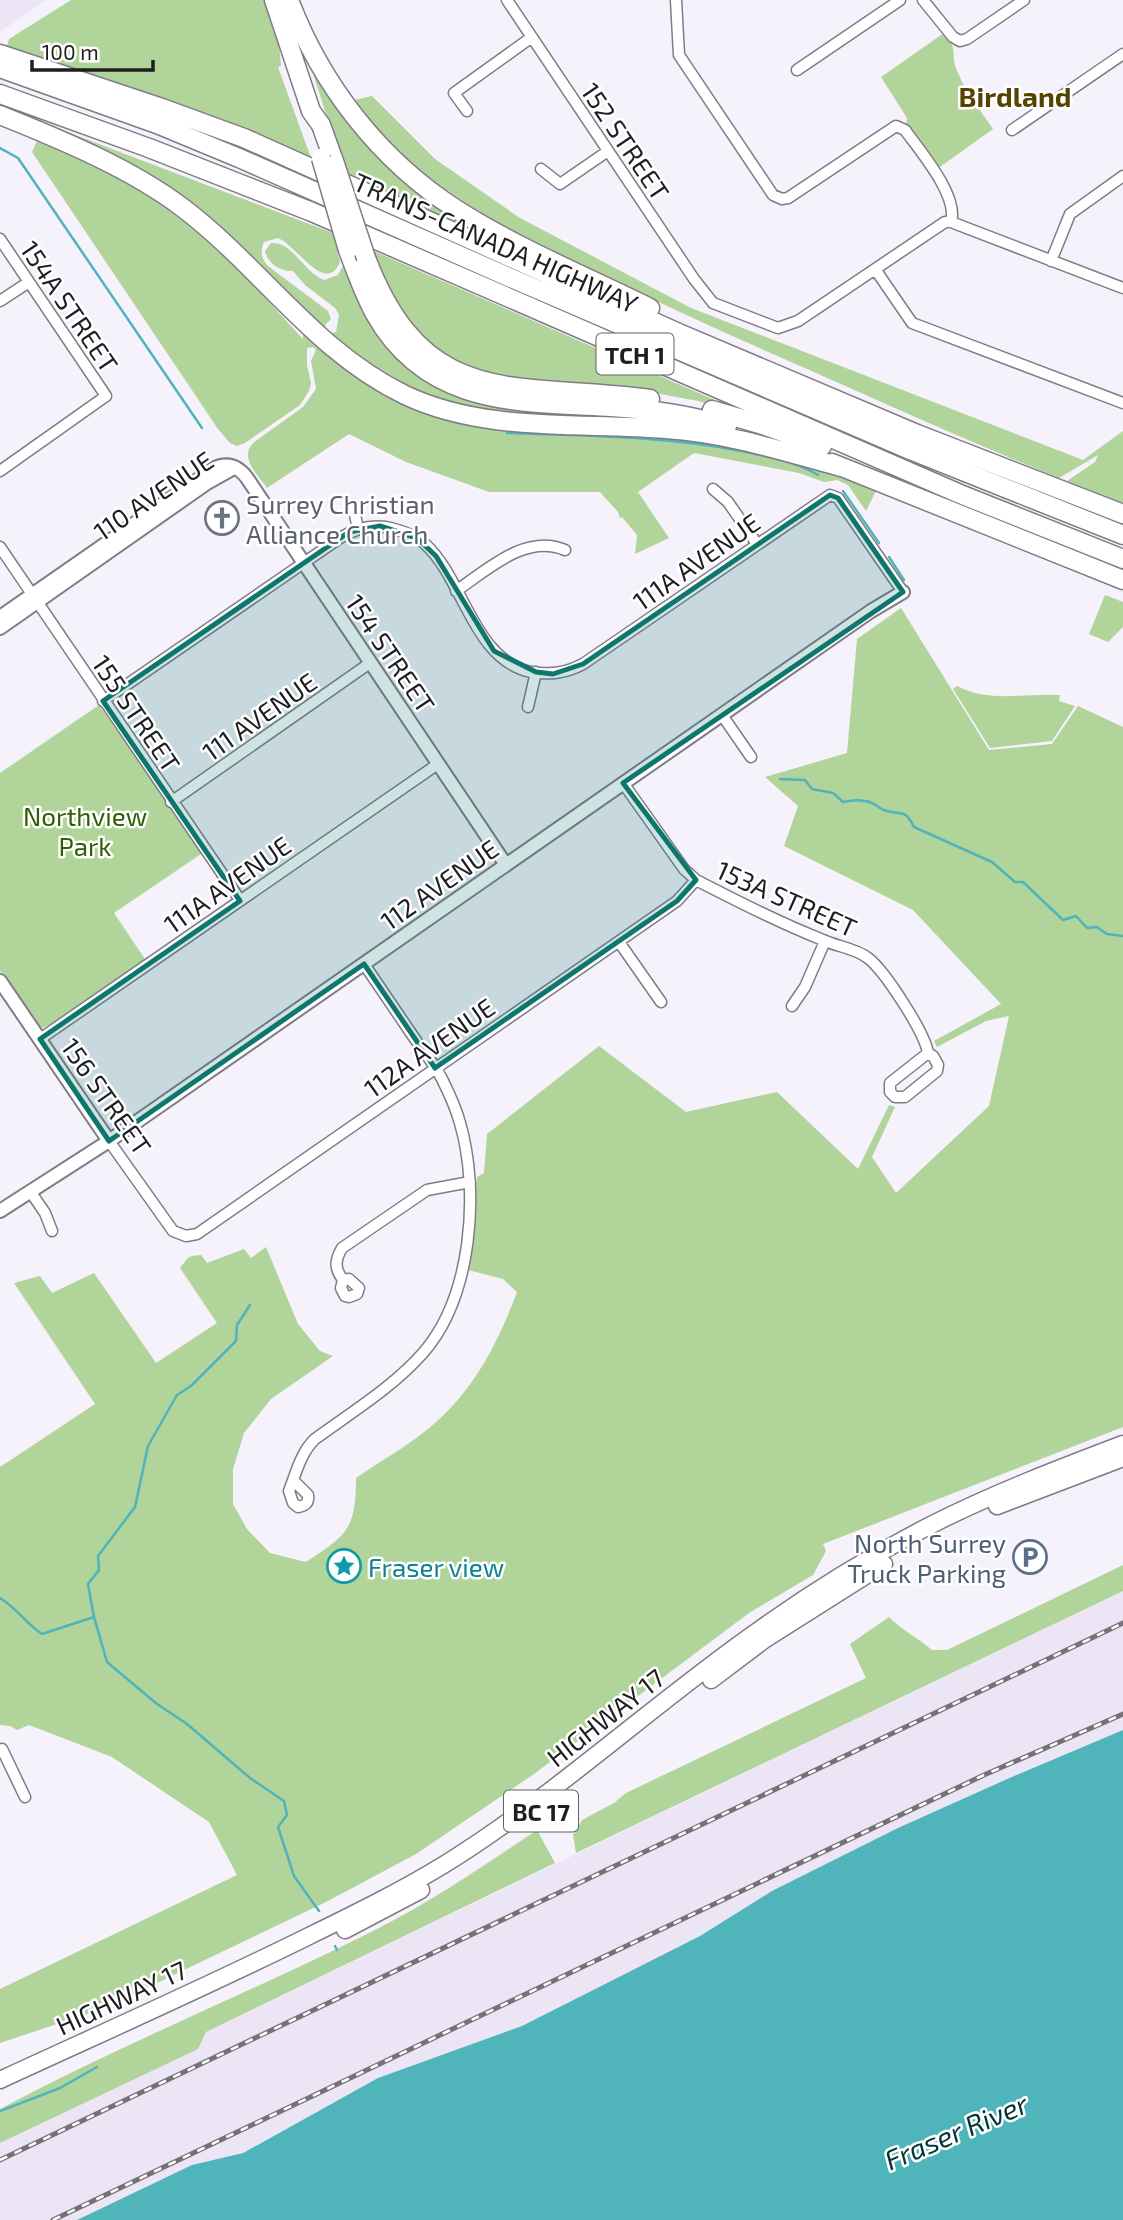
<svg xmlns="http://www.w3.org/2000/svg" width="1123" height="2220" font-family="'Exo 2',sans-serif">
  <style>
    .built { fill: #ebe5f6 }
    .green { fill: #b0d499 }
    .water { fill: #50b4bb }
    .lines { fill: none; stroke-linecap: round; stroke-linejoin: round }
    .stream { stroke: #50b4bb; stroke-width: 2.5 }
    .minor-casing { stroke: #807c85; stroke-width: 13 }
    .tertiary-casing { stroke: #807c85; stroke-width: 16 }
    .trunk-casing { stroke: #807c85; stroke-width: 19 }
    .motorway-casing { stroke: #807c85; stroke-width: 21 }
    .minor { stroke: #fff; stroke-width: 10 }
    .tertiary { stroke: #fff; stroke-width: 12 }
    .trunk { stroke: #fff; stroke-width: 16 }
    .motorway { stroke: #fff; stroke-width: 18 }
    .rail-casing { stroke: #747277; stroke-width: 5 }
    .rail { stroke: #fff; stroke-width: 2.5; stroke-dasharray: 8; stroke-linecap: butt }
    .motorway-bridge-casing { stroke: #807c85; stroke-width: 21; stroke-linecap: butt }
    .motorway-bridge { stroke: #fff; stroke-width: 18 }
    .marked { fill: #0f766e; fill-opacity: 0.2; stroke: #0f766e; stroke-width: 5; stroke-linejoin: round }
    .labels { text-anchor: middle; dominant-baseline: central; stroke-width: 5; stroke-linejoin: round; paint-order: stroke }
    .shield { fill: #fff; stroke: #626163; stroke-width: 2 }
    .shield-label { font-size: 24px; font-weight: bold; fill: #1e1d20 }
    .street-label { font-size: 26px; fill: #1e1d20; stroke: #fff }
    .worship-label { font-size: 26px; fill: #5b616d; stroke: #fff; text-anchor: start }
    .park-label { font-size: 26px; fill: #325e02; stroke: #fff }
    .service-label { font-size: 26px; fill: #4e5e75; stroke: #fff; text-anchor: end }
    .culture-label { font-size: 26px; fill: #0d838f; stroke: #fff; text-anchor: start }
    .neighbourhood-label { font-size: 28px; font-weight: bold; fill: #564301; stroke: #fff }
    .water-label { font-size: 28px; font-style: italic; fill: #033538; stroke: #fff }
  </style>
  <rect width="100%" height="100%" fill="#f6f2fc"/>
  <path class="built" d="M 0,0 L 46,0 L 0,32 Z
    M 1123,1591 L 1123,1730 L 1014,1776 L 772,1891 L 700,1936 L 522,2026 L 378,2078 L 242,2153 L 192,2165 L 77,2220 L 0,2220 L 0,2143 L 197,2049 L 206,2032 Z"/>
  <path class="green" d="M 71,0 L 267,0 L 279,39 L 281,66 L 278,67 L 311,158 L 6,49 L 9,39 Z
    M 944,33 C 960,52 949,54 958,73 C 966,93 981,111 993,129 L 937,169 L 906,125 L 907,118 L 881,77 Z
    M 309,61 L 343,112 L 515,251 L 345,173 Z
    M 372,96 L 435,159 L 520,218 L 691,308 L 1083,460 L 1123,431 L 1123,503 L 1067,481 L 1095,462 L 1098,455 L 1059,478 C 960,438 864,394 766,351 C 707,325 647,297 589,268 C 497,224 416,184 354,100 Z
    M 62,130 L 333,233 L 340,262 C 326,296 296,245 278,238 L 264,242 C 260,251 261,258 268,266 L 328,311 L 331,319 L 325,325 L 326,330 L 330,333 L 336,332 L 339,315 L 335,308 L 305,285 L 293,271 C 281,272 267,263 265,251 L 271,243 C 293,241 304,273 324,280 L 338,275 L 345,262 C 351,278 356,296 364,312 C 395,373 457,406 524,411 C 560,414 596,412 631,415 C 650,417 670,423 689,426 L 488,412 L 433,399 L 375,371 L 88,144 Z
    M 37,141 C 82,160 126,180 167,207 C 219,242 260,293 303,339 L 303,331 L 350,372 L 404,403 L 698,438 L 814,466 L 877,489 L 866,511 L 848,485 L 837,480 L 824,482 L 799,473 L 694,453 L 638,492 L 669,538 L 635,554 L 637,535 L 622,517 L 620,518 L 618,512 L 600,492 L 489,492 L 406,462 L 349,434 L 267,488 C 258,475 239,458 253,443 L 303,407 L 316,389 L 311,361 L 316,350 L 313,347 L 307,348 L 307,365 L 311,383 L 309,391 L 300,405 L 245,443 L 237,446 L 230,443 L 218,429 L 32,152 Z
    M 369,249 L 724,404 L 738,412 L 698,401 L 650,392 L 539,383 L 505,375 L 491,377 L 444,357 L 402,319 Z
    M 1105,595 L 1123,602 L 1123,627 L 1108,642 L 1089,634 Z
    M 901,608 L 989,750 L 1052,744 L 1078,706 L 1123,727 L 1123,1427 L 823,1544 L 826,1551 L 813,1575 L 749,1613 L 534,1774 L 416,1854 L 326,1902 L 157,1983 L 93,2012 L 0,2043 L 0,1989 L 237,1875 L 209,1822 L 112,1757 L 29,1725 L 17,1730 L 10,1726 L 0,1725 L 0,1467 L 95,1404 L 14,1283 L 40,1276 L 52,1293 L 94,1273 L 156,1363 L 217,1323 L 180,1268 C 189,1258 185,1256 201,1255 L 207,1263 L 244,1249 L 251,1258 L 266,1247 L 298,1324 L 320,1351 L 333,1356 L 271,1399 L 244,1433 L 233,1469 L 233,1504 L 247,1529 L 270,1553 L 306,1562 C 347,1535 356,1529 356,1478 C 382,1460 411,1444 435,1423 C 476,1387 498,1342 517,1292 L 503,1279 L 468,1270 L 477,1177 L 484,1173 L 487,1134 L 599,1046 L 686,1112 L 777,1092 L 858,1169 L 889,1105 L 895,1107 L 872,1157 L 896,1193 L 989,1106 L 1009,1016 L 986,1021 L 937,1047 L 934,1041 L 1001,1004 L 913,910 L 784,846 L 798,806 L 765,777 L 847,753 L 857,639 Z
    M 957,686 C 988,703 1026,693 1060,695 L 1059,701 L 1075,706 L 1052,741 L 990,748 L 953,689 Z
    M 99,705 L 204,852 L 114,913 L 147,962 L 76,1011 L 43,1028 L 36,1024 L 0,971 L 0,773 Z
    M 1123,1565 L 1123,1591 L 576,1853 L 573,1835 L 582,1820 L 614,1803 L 626,1793 L 866,1678 L 850,1644 L 889,1617 C 902,1630 918,1638 932,1650 L 947,1650 Z
    M 537,1830 L 555,1863 L 206,2032 L 198,2049 L 0,2143 L 0,2109 C 124,2043 254,1991 379,1928 C 434,1900 486,1864 537,1830 Z"/>
  <path class="water" d="M 1123,1730 L 1123,2220 L 77,2220 L 192,2165 L 243,2153 L 378,2078 L 522,2026 L 700,1936 L 772,1891 L 898,1828 L 1014,1776 Z"/>
  <g class="lines">
    <path class="stream" d="M 0,148 L 18,158 L 202,428
      M 507,433 C 585,436 665,436 742,451 C 768,457 795,461 818,475
      M 843,491 L 879,543
      M 889,557 L 904,580
      M 780,779 L 805,780 L 812,789 L 833,793 L 843,802 C 852,800 863,799 872,803 C 877,805 881,810 887,811 C 903,815 905,809 914,827 L 992,862 L 1015,882 L 1023,882 L 1063,920 L 1076,916 L 1087,928 L 1097,927 L 1107,934 L 1123,936
      M 250,1305 L 237,1325 L 236,1341 L 191,1386 L 177,1395 L 148,1446 L 135,1507 L 98,1556 L 99,1570 L 88,1584 L 94,1617 L 107,1662 L 157,1704 L 187,1724 L 250,1778 L 284,1801 L 287,1815 L 278,1827 L 294,1876 L 319,1911
      M 0,1598 C 17,1608 26,1624 42,1634 L 94,1617
      M 335,1946 L 337,1950
      M 0,2111 L 60,2088 L 97,2067"/>
    <g class="minor-casing">
      <path id="minor" d="M 507,0 L 694,279 L 713,303 L 778,328 L 798,321 L 945,222 L 951,222 L 1123,288
        M 676,0 L 679,55 L 773,195 L 782,199 L 788,198 L 896,126 L 905,130 C 920,151 959,196 951,222
        M 923,0 L 953,37 L 960,41 L 967,39 L 1024,0
        M 797,70 L 900,0
        M 467,111 L 454,93 L 532,37
        M 1012,130 L 1123,54
        M 541,169 L 560,184 L 608,151
        M 0,239 L 106,396
        M 1051,261 L 1070,214 L 1123,176
        M 875,269 L 912,323 L 1123,403
        M 0,301 L 29,282
        M 0,471 L 106,396
        M 713,489 L 728,502 L 757,544
        M 353,505 L 358,529
        M 0,547 L 240,900
        M 456,591 C 487,570 526,533 565,550
        M 103,701 L 340,538 C 354,529 370,525 386,527 C 400,530 414,534 425,544 C 464,579 473,660 531,672 C 551,675 566,673 583,664 L 830,495 L 838,498 L 903,592
        M 528,707 L 536,672
        M 722,715 L 751,757
        M 623,783 L 684,869 L 696,880 C 737,901 780,923 823,940 C 838,947 855,948 868,958 C 885,971 925,1033 928,1053 L 933,1056 L 938,1065 L 937,1071 L 905,1097 L 895,1097 L 890,1092 L 890,1083 L 928,1053
        M 171,802 L 370,663
        M 619,942 L 661,1002
        M 792,1006 L 805,987 L 825,941
        M 40,1039 L 438,764
        M 109,1141 L 173,1231 L 186,1236 L 197,1234 L 677,901 L 696,880
        M 30,1191 L 45,1213 L 52,1231
        M 343,1280 L 349,1279 L 359,1288 L 357,1294 L 349,1297 L 345,1296 L 341,1288 L 343,1280 C 334,1268 335,1260 342,1248 L 427,1190 L 470,1182
        M 293,1480 L 308,1495 C 309,1503 305,1506 298,1507 L 293,1503 L 289,1491 C 296,1473 301,1452 315,1439 C 352,1412 393,1387 423,1353 C 472,1297 480,1192 460,1123 C 456,1108 449,1093 442,1079 C 435,1065 424,1052 415,1039 C 398,1014 381,989 364,964
        M 0,1750 L 2,1749 L 25,1797"/>
    </g>
    <g class="tertiary-casing">
      <path id="tertiary" d="M 0,617 L 213,469 C 227,462 238,466 247,478 L 506,865
        M 0,628 L 207,483 L 232,469
        M 0,981 L 109,1141
        M 0,1211 L 109,1141 L 871,611 L 903,592"/>
    </g>
    <g class="trunk-casing">
      <path id="trunk" d="M 997,1506 L 1123,1458
        M 711,1680 L 764,1640 L 884,1564
        M 345,1930 L 421,1890
        M 0,2080 C 102,2033 206,1987 307,1937 C 354,1914 401,1891 445,1864 C 556,1795 652,1705 759,1630 C 815,1590 875,1553 937,1522 C 997,1492 1060,1468 1123,1444"/>
    </g>
    <g class="motorway-casing">
      <path id="motorway" d="M 274,0 L 311,111 L 321,125 L 335,164
        M 289,0 C 321,84 379,160 456,209 C 517,248 585,276 650,308
        M 0,54 L 162,108 L 244,138 L 681,334 L 917,434 L 1123,514
        M 0,68 L 157,124 L 239,158 L 504,275 L 910,450 L 1123,535
        M 0,94 L 149,148 L 312,212 L 960,494 L 1123,559
        M 0,115 C 60,139 132,169 183,208 C 262,268 314,351 405,395 C 485,433 580,422 666,429 C 727,433 782,451 841,467
        M 348,250 C 356,272 364,294 375,314 C 427,407 519,402 611,407 C 650,409 689,415 727,426
        M 366,258 C 425,413 516,381 650,399
        M 712,410 L 763,425 L 822,446
        M 832,463 L 1123,580"/>
    </g>
    <use href="#minor" class="minor"/>
    <use href="#tertiary" class="tertiary"/>
    <use href="#trunk" class="trunk"/>
    <use href="#motorway" class="motorway"/>
    <g class="rail-casing">
      <path id="rail" d="M 0,2160 L 1123,1623
        M 53,2220 L 984,1775 L 1123,1714"/>
    </g>
    <use href="#rail" class="rail"/>
    <g class="motorway-bridge-casing">
      <path id="motorway-bridge" d="M 321,158 L 348,250
        M 335,164 L 366,258"/>
    </g>
    <use href="#motorway-bridge" class="motorway-bridge"/>
  </g>
  <path class="marked" d="M 830,495 L 838,498 L 903,592 L 623,783 L 696,880 L 677,901 L 435,1068 L 364,964 L 109,1141 L 40,1039 L 240,901 L 103,701 L 349,532 L 380,526 L 417,538 L 436,556 L 494,651 L 536,672 L 553,674 L 583,664 Z"/>
  <defs>
    <g id="church-ring" transform="scale(1.75)"><circle r="9.5" fill="#fff" stroke="#6b7280" stroke-width="1.5"/><path d="M-1.2-6h2.4v3.5h3.3v2.4h-3.3V6h-2.4V-.1h-3.3v-2.4h3.3Z" fill="#6b7280"/></g>
    <g id="parking-ring" transform="scale(1.75)"><circle r="9.5" fill="#fff" stroke="#5c6f8a" stroke-width="1.5"/><path d="M-3.5-5.5H1a3.5 3.5 0 0 1 0 7H-1V5.5H-3.5ZM-1-3.4V-.6H.8a1.4 1.4 0 0 0 0-2.8Z" fill="#5c6f8a"/></g>
    <g id="sight-ring" transform="scale(1.75)"><circle r="9.5" fill="#fff" stroke="#0f9aa8" stroke-width="1.5"/><path d="M0-6L1.8-2.2L6-1.7L2.9 1.2L3.7 5.4L0 3.3L-3.7 5.4L-2.9 1.2L-6-1.7L-1.8-2.2Z" fill="#0f9aa8"/></g>
  </defs>
  <g fill-rule="evenodd">
    <use href="#church-ring" x="222" y="518"/>
    <use href="#parking-ring" x="1030" y="1557"/>
    <use href="#sight-ring" x="344" y="1566"/>
  </g>
  <g class="labels">
    <g class="shield">
      <rect x="596.5" y="333.5" width="77" height="41" rx="5"/>
      <rect x="504" y="1790.5" width="74" height="41" rx="5"/>
    </g>
    <g class="shield-label">
      <text x="635" y="354">TCH 1</text>
      <text x="541" y="1811">BC 17</text>
    </g>
    <g class="street-label">
      <text transform="translate(626 141) rotate(56)">152 STREET</text>
      <text transform="translate(496 242) rotate(24)">TRANS-CANADA HIGHWAY</text>
      <text transform="translate(70 306) rotate(56)">154A STREET</text>
      <text transform="translate(153 495) rotate(-34)">110 AVENUE</text>
      <text transform="translate(696 561) rotate(-35)">111A AVENUE</text>
      <text transform="translate(391 653) rotate(56)">154 STREET</text>
      <text transform="translate(137 713) rotate(56)">155 STREET</text>
      <text transform="translate(259 716) rotate(-35)">111 AVENUE</text>
      <text transform="translate(227 884) rotate(-35)">111A AVENUE</text>
      <text transform="translate(439 884) rotate(-35)">112 AVENUE</text>
      <text transform="translate(787 898) rotate(24)">153A STREET</text>
      <text transform="translate(429 1047) rotate(-35)">112A AVENUE</text>
      <text transform="translate(107 1096) rotate(55)">156 STREET</text>
      <text transform="translate(605 1717) rotate(-38)">HIGHWAY 17</text>
      <text transform="translate(121 1997) rotate(-25)">HIGHWAY 17</text>
    </g>
    <g class="worship-label">
      <text x="246" y="503">Surrey Christian<tspan x="246" dy="30">Alliance Church</tspan></text>
    </g>
    <g class="park-label">
      <text x="85" y="815">Northview<tspan x="85" dy="30">Park</tspan></text>
    </g>
    <g class="service-label">
      <text x="1006" y="1542">North Surrey<tspan x="1006" dy="30">Truck Parking</tspan></text>
    </g>
    <g class="culture-label">
      <text x="368" y="1566">Fraser view</text>
    </g>
    <g class="neighbourhood-label">
      <text x="1015" y="96">Birdland</text>
    </g>
    <g class="water-label">
      <text transform="translate(956 2131) rotate(-23)">Fraser River</text>
    </g>
  </g>
  <path d="M32 60v10h121v-10" fill="none" stroke="#1e1d20" stroke-width="3.5"/>
  <text x="42" y="60" font-size="21" fill="#1e1d20" stroke="#ffffff" stroke-width="5" paint-order="stroke">100 m</text>
</svg>
